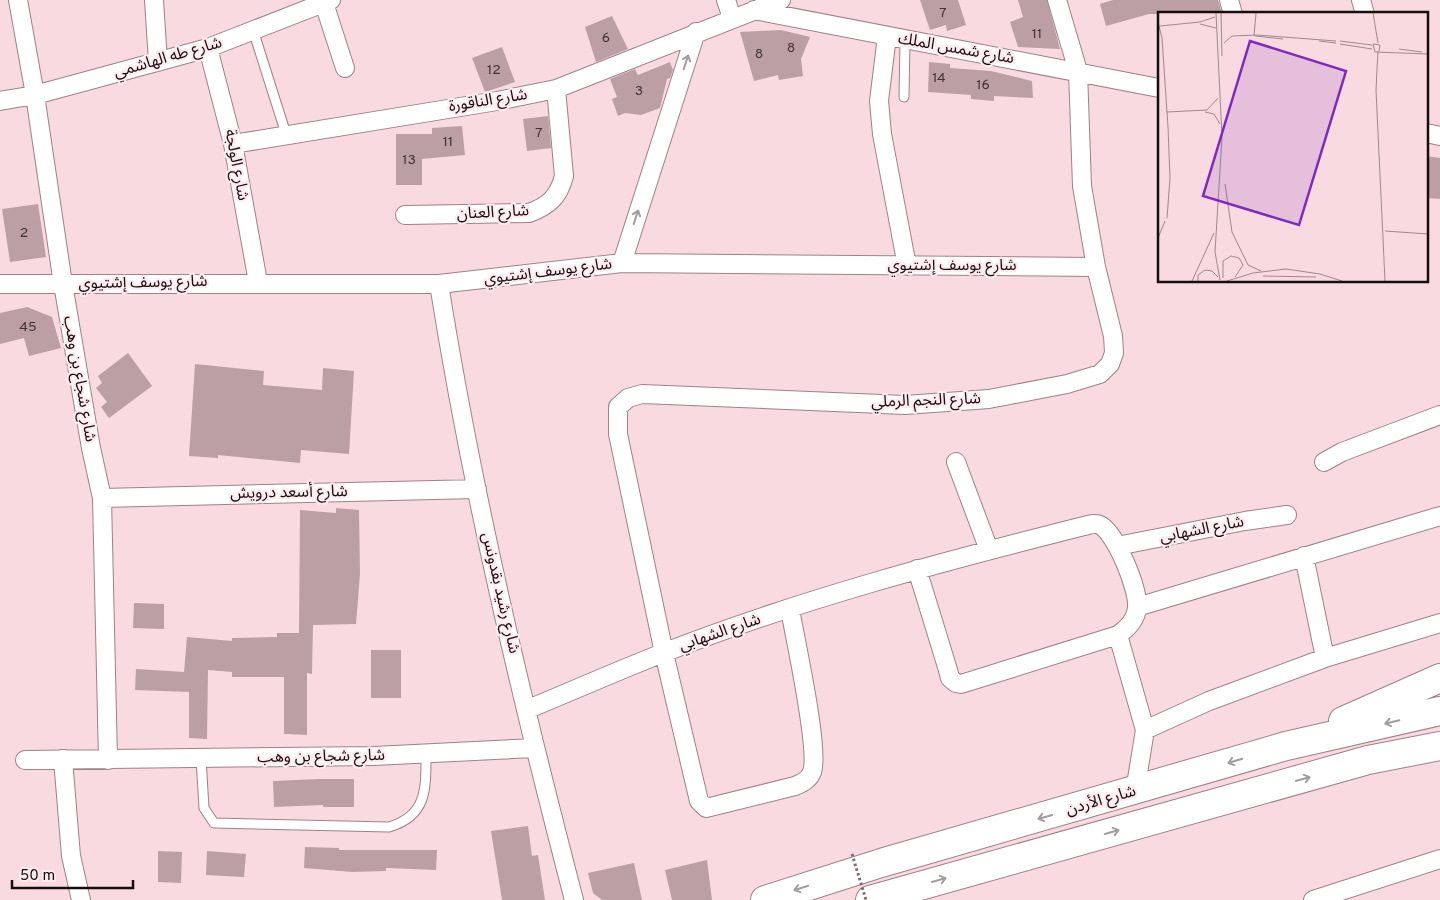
<svg xmlns="http://www.w3.org/2000/svg" width="1440" height="900" font-family="Overpass,'Noto Sans Arabic',sans-serif">
  <style>
    .building { fill: #bc9fa5 }
    .lines { fill: none; stroke-linecap: round; stroke-linejoin: round }
    .lane-casing { stroke: #9d8287; stroke-width: 11 }
    .street-casing { stroke: #9d8287; stroke-width: 20 }
    .highway-casing { stroke: #9d8287; stroke-width: 30 }
    .lane { stroke: #fff; stroke-width: 9 }
    .street { stroke: #fff; stroke-width: 18 }
    .highway { stroke: #fff; stroke-width: 28 }
    .path-bridge { stroke: #806c70; stroke-width: 3; stroke-dasharray: 2.5 2.5; stroke-linecap: butt }
    .oneway { stroke: #a29e9f }
    .labels { text-anchor: middle; dominant-baseline: central; stroke-width: 4.5; stroke-linejoin: round; paint-order: stroke }
    .number-label { font-size: 14px; fill: #403234 }
    .street-label { font-size: 16px; fill: #170d0f; stroke: #feebef }
    .inset-road { fill: none; stroke: #9f888c; stroke-width: 1 }
    .view { fill: #7b2cbf; fill-opacity: 0.15; stroke: #7b2cbf; stroke-width: 2.5 }
    .inset-edge { fill: none; stroke: #170d0f; stroke-width: 2.5 }
  </style>
  <rect width="100%" height="100%" fill="#f9dae0"/>
  <path class="building" d="M 920,0 L 958,0 L 966,25 L 947,31 L 946,25 L 930,30 Z
    M 1018,0 L 1047,0 L 1060,49 L 1018,47 L 1010,22 L 1023,17 Z
    M 1113,0 L 1218,0 L 1222,14 L 1149,14 L 1106,26 L 1100,4 Z
    M 612,16 L 628,49 L 596,62 L 585,27 Z
    M 781,30 L 810,37 L 801,59 L 803,76 L 779,80 L 778,75 L 754,81 L 740,32 Z
    M 502,47 L 515,82 L 485,92 L 472,58 Z
    M 670,62 L 673,70 L 670,78 L 667,79 L 660,108 L 641,115 L 625,113 L 618,116 L 612,99 L 617,97 L 610,79 L 635,69 L 638,75 Z
    M 929,62 L 950,64 L 950,68 L 991,71 L 1032,81 L 1033,98 L 994,96 L 994,101 L 971,99 L 971,95 L 928,92 Z
    M 548,116 L 551,148 L 527,151 L 523,119 Z
    M 462,126 L 465,155 L 422,159 L 422,185 L 396,185 L 396,134 L 432,134 L 432,128 Z
    M 1426,156 L 1440,158 L 1440,199 L 1426,198 Z
    M 38,204 L 46,257 L 10,262 L 2,209 Z
    M 27,307 L 52,317 L 61,348 L 29,356 L 24,338 L 0,344 L 0,313 Z
    M 128,353 L 152,386 L 109,418 L 101,407 L 107,402 L 96,388 L 102,383 L 98,376 Z
    M 195,364 L 264,371 L 263,385 L 322,390 L 323,368 L 354,371 L 349,454 L 301,450 L 300,463 L 218,455 L 218,458 L 189,456 Z
    M 336,508 L 359,510 L 360,574 L 356,624 L 313,625 L 312,674 L 307,673 L 307,735 L 284,734 L 284,677 L 232,677 L 232,672 L 208,670 L 207,739 L 189,738 L 189,692 L 135,690 L 136,669 L 184,672 L 187,637 L 232,641 L 232,638 L 277,637 L 277,633 L 299,633 L 300,510 L 336,513 Z
    M 134,603 L 164,604 L 164,629 L 133,628 Z
    M 371,650 L 401,650 L 401,698 L 371,698 Z
    M 320,779 L 354,779 L 354,807 L 323,807 L 323,805 L 274,807 L 273,781 Z
    M 528,826 L 532,856 L 538,855 L 545,900 L 502,900 L 491,831 Z
    M 305,847 L 339,848 L 339,850 L 437,850 L 436,870 L 386,868 L 386,871 L 352,872 L 304,868 Z
    M 158,851 L 182,852 L 181,883 L 158,882 Z
    M 207,851 L 246,854 L 244,877 L 206,875 Z
    M 707,860 L 712,900 L 672,900 L 665,870 Z
    M 634,863 L 642,900 L 602,900 L 593,893 L 588,873 Z"/>
  <g class="lines">
    <g class="lane-casing">
      <path id="lane" d="M 253,30 L 286,134
        M 904,97 L 905,40
        M 201,758 L 204,808 L 214,823 L 389,827 C 427,816 426,789 426,754"/>
    </g>
    <g class="street-casing">
      <path id="street" d="M 18,0 L 35,95 L 63,284 L 91,448 L 102,498 L 108,760
        M 154,0 L 158,62
        M 323,0 L 345,68
        M 726,0 L 732,18
        M 1229,0 L 1233,14
        M 1361,0 L 1365,14
        M 754,10 L 1159,88
        M 887,36 L 879,101 L 882,134 L 907,266
        M 208,48 L 233,144 L 258,282
        M 0,101 L 35,95 L 208,48 L 331,0
        M 1426,133 L 1440,136
        M 233,144 L 497,101 L 556,89 L 781,0
        M 405,215 L 529,213 C 549,206 559,196 564,176 L 556,89
        M 622,263 L 696,32
        M 0,284 L 439,284 L 622,263 L 1096,267
        M 439,284 C 472,492 521,697 574,900
        M 956,462 L 989,550
        M 1324,462 L 1342,452 L 1440,415
        M 102,498 L 477,489
        M 1117,546 L 1245,521 L 1287,515
        M 1304,556 L 1325,658
        M 1137,607 L 1440,516
        M 790,609 C 795,639 820,750 812,772 C 809,780 802,783 795,786 L 706,808 L 699,801 L 664,653 L 618,434 L 618,407 L 628,398 L 642,394 L 905,405 L 989,399 L 1067,384 L 1100,374 L 1110,364 L 1114,353 L 1113,336 L 1096,267 L 1082,186 L 1078,71 L 1057,0
        M 1118,635 L 1145,730
        M 526,710 C 572,691 617,671 663,653 C 801,599 945,561 1088,525 C 1092,524 1096,523 1100,525 C 1116,533 1139,590 1137,608 C 1136,620 1128,628 1118,635 L 961,684 L 956,683 L 950,678 L 948,670 L 917,569
        M 63,759 L 71,856 L 81,900
        M 25,760 L 374,756 L 534,748
        M 1135,791 L 1145,730 L 1209,701 L 1325,658 L 1440,623
        M 1313,900 L 1440,859"/>
    </g>
    <g class="highway-casing">
      <path id="highway" d="M 1343,721 L 1440,678
        M 765,900 L 881,863 L 1286,746 L 1440,711
        M 870,900 L 1368,760 L 1440,746"/>
    </g>
    <use href="#lane" class="lane"/>
    <use href="#street" class="street"/>
    <use href="#highway" class="highway"/>
    <path class="path-bridge" d="M 852,854 L 866,900"/>
  </g>
  <defs><path id="oneway-shaft" d="M-6 0H5M1.5-3L5.5 0L1.5 3" fill="none" stroke-width="1.6" stroke-linecap="round" stroke-linejoin="round" transform="scale(1.25)"/></defs>
  <g class="oneway">
    <use href="#oneway-shaft" transform="translate(686 62) rotate(-72)"/>
    <use href="#oneway-shaft" transform="translate(636 217) rotate(-72)"/>
    <use href="#oneway-shaft" transform="translate(1392 722) rotate(167)"/>
    <use href="#oneway-shaft" transform="translate(1235 761) rotate(163)"/>
    <use href="#oneway-shaft" transform="translate(1303 779) rotate(-16)"/>
    <use href="#oneway-shaft" transform="translate(1045 817) rotate(164)"/>
    <use href="#oneway-shaft" transform="translate(1112 832) rotate(-16)"/>
    <use href="#oneway-shaft" transform="translate(939 880) rotate(-16)"/>
    <use href="#oneway-shaft" transform="translate(801 888) rotate(162)"/>
  </g>
  <g class="labels">
    <g class="number-label">
      <text x="943" y="13">7</text>
      <text x="1037" y="34">11</text>
      <text x="606" y="38">6</text>
      <text x="791" y="48">8</text>
      <text x="759" y="54">8</text>
      <text x="494" y="70">12</text>
      <text x="939" y="78">14</text>
      <text x="983" y="85">16</text>
      <text x="639" y="91">3</text>
      <text x="539" y="133">7</text>
      <text x="448" y="142">11</text>
      <text x="409" y="160">13</text>
      <text x="24" y="233">2</text>
      <text x="28" y="327">45</text>
    </g>
    <g class="street-label">
      <text transform="translate(956 49) rotate(10)">شارع شمس الملك</text>
      <text transform="translate(168 58) rotate(-16)">شارع طه الهاشمي</text>
      <text transform="translate(488 101) rotate(-9)">شارع الناقورة</text>
      <text transform="translate(236 165) rotate(79)">شارع الولجة</text>
      <text transform="translate(493 213) rotate(-3)">شارع العنان</text>
      <text x="952" y="266">شارع يوسف إشتيوي</text>
      <text transform="translate(548 272) rotate(-7)">شارع يوسف إشتيوي</text>
      <text transform="translate(143 283) rotate(-1)">شارع يوسف إشتيوي</text>
      <text transform="translate(79 379) rotate(80)">شارع شجاع بن وهب</text>
      <text transform="translate(926 401) rotate(-2)">شارع النجم الرملي</text>
      <text transform="translate(289 493) rotate(-1)">شارع أسعد درويش</text>
      <text transform="translate(1202 530) rotate(-11)">شارع الشهابي</text>
      <text transform="translate(500 593) rotate(77)">شارع رشيد بقدونس</text>
      <text transform="translate(720 633) rotate(-19)">شارع الشهابي</text>
      <text transform="translate(321 757) rotate(-1)">شارع شجاع بن وهب</text>
      <text transform="translate(1101 801) rotate(-16)">شارع الأردن</text>
    </g>
  </g>
  <g transform="translate(1158 12)">
    <rect width="270" height="270" fill="#f9dae0"/>
    <path class="inset-road" d="M 58,1 L 64,125 L 57,240 L 62,268M 63,1 L 64,44M 215,1 L 220,31M 0,10 L 4,26 L 10,115 L 12,166 L 9,206M 42,12 L 58,16M 2,14 L 42,10 L 57,5M 96,24 L 98,1M 97,24 L 125,27M 161,29 L 178,31M 182,29 L 214,33M 66,31 L 74,24 L 99,23 L 178,29M 182,32 L 214,37M 241,37 L 264,40M 220,39 L 218,78 L 227,269M 221,39 L 222,33 L 215,32 L 217,40 L 270,42M 9,100 L 49,98 L 60,86M 47,100 L 56,102 L 62,112M 67,172 L 74,220 L 90,253 L 103,259M 227,219 L 270,222M 0,226 L 7,209M 105,264 L 158,265M 65,266 L 65,249 L 73,244 L 81,246 L 85,253 L 77,265M 34,269 L 56,221M 40,269 L 40,263 L 47,258 L 54,259 L 60,265M 69,269 L 95,261 L 128,257 L 162,262 L 184,269"/>
    <path class="view" d="M 92,29 L 188,59 L 141,213 L 45,184 Z"/>
    <rect width="270" height="270" class="inset-edge"/>
  </g>
  <path d="M12 880v8h121v-8" fill="none" stroke="#170d0f" stroke-width="2.5"/>
  <text x="20" y="880" font-size="15" fill="#170d0f" stroke="#feebef" stroke-width="4" paint-order="stroke">50 m</text>
</svg>
